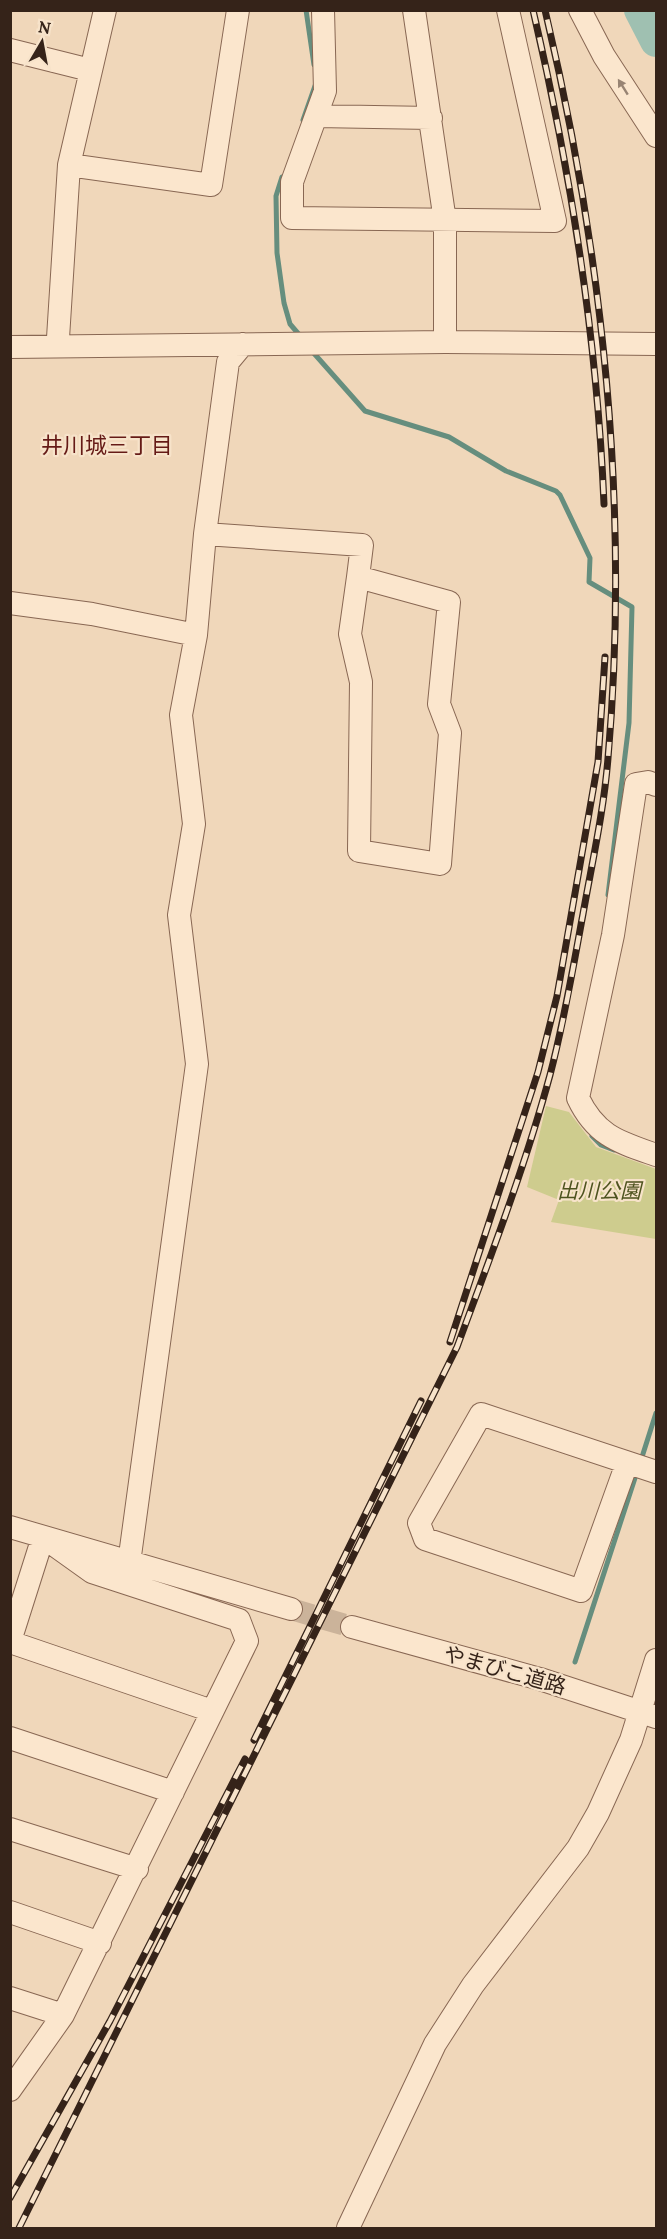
<svg xmlns="http://www.w3.org/2000/svg" width="667" height="2239" font-family="Lora,'Noto Sans JP',serif">
  <style>
    .green { fill: #cecc8e }
    .lines { fill: none; stroke-linecap: round; stroke-linejoin: round }
    .stream { stroke: #668e7e; stroke-width: 5 }
    .river { stroke: #9fc0b1; stroke-width: 32 }
    .minor-tunnel { stroke: #cbb39a; stroke-width: 22; stroke-dasharray: 22 11; stroke-linecap: butt }
    .minor-casing { stroke: #886753; stroke-width: 24 }
    .minor { stroke: #fbe6cd; stroke-width: 22 }
    .rail-casing { stroke: #352319; stroke-width: 7 }
    .rail { stroke: #f7e3ca; stroke-width: 4.5; stroke-dasharray: 14; stroke-linecap: butt }
    .oneway { fill: #988473 }
    .labels { text-anchor: middle; dominant-baseline: central; stroke-width: 4.5; stroke-linejoin: round; paint-order: stroke }
    .park-label { font-size: 21px; font-style: italic; fill: #4e531f; stroke: #f7e3ca }
    .street-label { font-size: 21px; fill: #352319; stroke: #f7e3ca }
    .neighbourhood-label { font-size: 22px; fill: #651a16; stroke: #f7e3ca }
  </style>
  <rect width="100%" height="100%" fill="#f0d7ba"/>
  <path class="green" d="M 546,1106 L 569,1112 L 596,1147 L 656,1169 L 656,1239 L 551,1222 L 559,1200 L 527,1187 Z"/>
  <g class="lines">
    <path class="stream" d="M 306,10 L 314,65
      M 303,120 L 316,83
      M 282,177 L 276,196 L 277,253 L 284,303 L 290,324 L 302,338
      M 311,350 L 365,411 L 449,437 L 506,471 L 556,491 L 560,495 L 590,558 L 589,582 L 632,607 L 629,723 L 608,895
      M 592,1136 L 601,1145 L 614,1150
      M 642,1457 L 656,1413
      M 575,1662 L 635,1478"/>
    <path class="river" d="M 640,10 L 656,41"/>
    <path class="minor-tunnel" d="M 291,1609 L 352,1627"/>
    <g class="minor-casing">
      <path id="minor" d="M 323,10 L 325,91 L 292,182 L 292,218 L 555,221 L 508,10
        M 414,10 L 445,221 L 445,342
        M 580,10 L 604,56 L 656,136
        M 10,50 L 90,70
        M 317,116 L 431,118
        M 69,165 L 211,185 L 238,10
        M 61,346 L 58,338 L 69,165 L 105,10
        M 10,347 L 445,342 L 656,344
        M 205,534 L 362,545 L 358,577 L 449,602 L 439,704 L 450,733 L 440,864 L 359,851 L 361,682 L 350,634 L 358,577
        M 10,603 L 92,614 L 196,635
        M 656,785 L 648,782 L 636,784 L 613,935 L 578,1098 C 596,1136 619,1142 656,1155
        M 627,1463 L 581,1591 L 425,1539 L 419,1523 L 481,1414 L 656,1472
        M 10,1527 L 291,1609
        M 129,1563 L 197,1064 L 179,915 L 194,824 L 181,715 L 196,635 L 205,534 L 228,362 L 243,344
        M 352,1627 L 540,1679 L 656,1717
        M 10,1641 L 43,1537 L 92,1572 L 239,1620 L 247,1641 L 63,2015 L 10,2090
        M 10,1642 L 212,1711
        M 10,1738 L 173,1792
        M 10,1829 L 137,1869
        M 10,1912 L 100,1943
        M 10,1998 L 63,2015
        M 348,2228 L 435,2044 L 473,1985 L 578,1848 L 598,1813 L 631,1740 L 656,1660"/>
    </g>
    <use href="#minor" class="minor"/>
    <g class="rail-casing">
      <path id="rail" d="M 533,10 C 571,173 597,337 604,504
        M 450,1342 L 538,1072 L 557,996 L 598,762 L 605,657
        M 254,1740 L 421,1401
        M 10,2198 L 110,2021 L 245,1759
        M 19,2228 L 457,1347 C 490,1258 525,1167 550,1075 C 564,1022 573,968 583,914 C 592,863 604,810 608,758 C 630,507 603,255 545,10"/>
    </g>
    <use href="#rail" class="rail"/>
  </g>
  <defs><path id="oneway-solid" d="M-6-.8H1V-3.2L6.5 0L1 3.2V.8H-6Z" transform="scale(1.5)"/></defs>
  <use class="oneway" href="#oneway-solid" transform="translate(623 87) rotate(-122)"/>
  <g class="labels">
    <g class="park-label">
      <text x="599" y="1190">出川公園</text>
    </g>
    <g class="street-label">
      <text transform="translate(505 1670) rotate(16)">やまびこ道路</text>
    </g>
    <g class="neighbourhood-label">
      <text x="107" y="445">井川城三丁目</text>
    </g>
  </g>
  <rect width="667" height="2239" fill="none" stroke="#352319" stroke-width="24"/>
  <g transform="translate(42 42) rotate(10)" stroke="#f7e3ca" stroke-width="4.5" paint-order="stroke">
  <path d="M0-4.5L10 22L0 15L-10 22Z" fill="#352319"/>
  <text y="-9" font-size="16" font-weight="bold" text-anchor="middle" fill="#352319">N</text>
  </g>
</svg>
